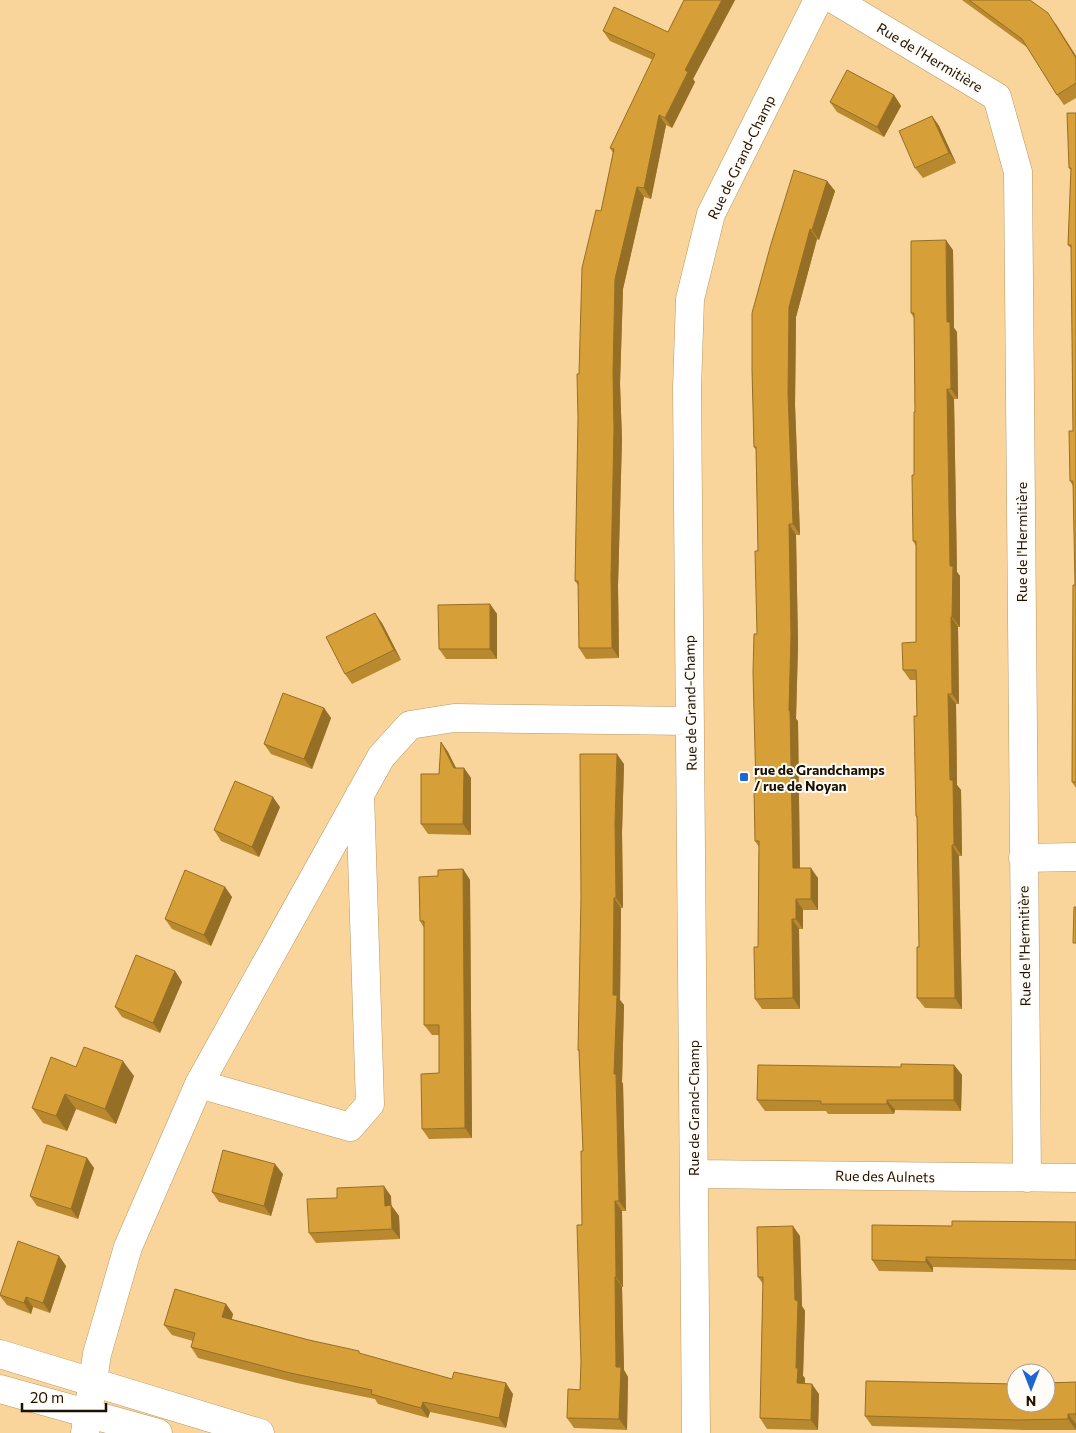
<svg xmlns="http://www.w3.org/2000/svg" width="1076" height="1433" font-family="Commissioner,sans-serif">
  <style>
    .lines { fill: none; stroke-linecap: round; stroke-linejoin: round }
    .minor-casing { stroke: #ba9861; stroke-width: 29 }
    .minor { stroke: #fff; stroke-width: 28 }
    .wall { fill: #b9892f }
    .shaded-wall { fill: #966f26 }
    .building { fill: #d79f37; stroke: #966f26 }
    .poi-dot { fill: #1e67d2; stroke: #fffbf6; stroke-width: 2 }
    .labels { text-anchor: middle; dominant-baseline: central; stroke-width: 4; stroke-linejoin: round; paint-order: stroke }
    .street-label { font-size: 14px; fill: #1d1100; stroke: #fffbf6 }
    .poi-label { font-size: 14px; font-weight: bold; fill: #1d1100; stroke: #fffbf6; text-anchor: start }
  </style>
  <rect width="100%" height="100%" fill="#f9d59c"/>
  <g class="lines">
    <g class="minor-casing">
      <path id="minor" d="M 835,0 L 997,97 L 1018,172 L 1027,1178
        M 1023,858 L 1076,857
        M 199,1084 L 350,1127 L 370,1104 L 360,794
        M 694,1174 L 1076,1178
        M 0,1354 L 260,1433
        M 0,1389 L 158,1433
        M 85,1433 L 97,1354 L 128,1247 L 199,1084 L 381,757 L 410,725 L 454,718 L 690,721
        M 696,1433 L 687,389 L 690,299 L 711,214 L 818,0"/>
    </g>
    <use href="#minor" class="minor"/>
  </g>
  <path class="wall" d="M 684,0 L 735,0 L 693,79 L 695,82 L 672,128 L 666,125 L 651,199 L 644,197 L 623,289 L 620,384 L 622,439 L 618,586 L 619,658 L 586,659 L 579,648 L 578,585 L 575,581 L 579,374 L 601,211 L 613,153 L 610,148 L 653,60 L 610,41 L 603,31 L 668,32 Z
    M 962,0 L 1030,0 L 1056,24 L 1076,56 L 1076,98 L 1064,105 L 1057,95 L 1028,48 Z
    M 894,95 L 901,106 L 884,137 L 837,112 L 830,102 Z
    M 1076,113 L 1076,788 L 1072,782 L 1075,585 L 1073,486 L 1070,481 L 1073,431 L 1071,248 L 1068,245 L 1071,170 L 1069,168 Z
    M 932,116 L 939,126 L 956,163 L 923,178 L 915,168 Z
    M 827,181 L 835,191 L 819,240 L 817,239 L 796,317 L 795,405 L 800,535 L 796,535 L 798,645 L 796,719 L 798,721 L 800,868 L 818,878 L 818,910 L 803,910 L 803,929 L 799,929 L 800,1009 L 762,1009 L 755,999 L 758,947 L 759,847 L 755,841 L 756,789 L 758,551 L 756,450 L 754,447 L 752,370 Z
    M 953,250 L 954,328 L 957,332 L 958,399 L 954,399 L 957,572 L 960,576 L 960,627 L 958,627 L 959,704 L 956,704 L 957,785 L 961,790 L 962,856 L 959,856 L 962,1009 L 925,1008 L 917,998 L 919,947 L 917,818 L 916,816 L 917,716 L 916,680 L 910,680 L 903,670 L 916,642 L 916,546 L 913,541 L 915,412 L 914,318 L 911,313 Z
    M 490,604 L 497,614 L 497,659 L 446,659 L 439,649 Z
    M 382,623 L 401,660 L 352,684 L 345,674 Z
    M 324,708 L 331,718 L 312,769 L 271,754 L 264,744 Z
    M 441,742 L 448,752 L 456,768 L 464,768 L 471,778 L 471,835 L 428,834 L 421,824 L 439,774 Z
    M 624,764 L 622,832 L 623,908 L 621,908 L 620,1000 L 624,1005 L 622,1082 L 623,1084 L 626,1211 L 622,1211 L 623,1287 L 622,1287 L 624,1370 L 628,1377 L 627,1430 L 574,1428 L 567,1418 L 580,1390 L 581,1362 L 583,1151 L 580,1053 L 578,1050 Z
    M 280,807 L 259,857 L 221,841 L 214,830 Z
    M 463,869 L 470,880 L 472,1138 L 429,1139 L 422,1129 L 439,1073 L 439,1035 L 432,1035 L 424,1025 L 424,928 L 420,921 L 438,876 Z
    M 225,887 L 232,897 L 211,946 L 172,929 L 165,919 Z
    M 175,971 L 182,982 L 160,1033 L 122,1017 L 115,1007 Z
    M 954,1065 L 962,1075 L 961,1111 L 895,1110 L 894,1114 L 828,1114 L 826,1111 L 765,1111 L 757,1100 L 901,1067 Z
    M 76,1067 L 134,1076 L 116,1124 L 76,1109 L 67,1131 L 43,1123 L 32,1108 Z
    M 87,1158 L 94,1168 L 78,1219 L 37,1206 L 30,1196 Z
    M 283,1174 L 271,1216 L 219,1202 L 212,1192 Z
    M 391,1196 L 391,1205 L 399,1216 L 400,1239 L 316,1243 L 309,1233 Z
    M 1076,1222 L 1076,1270 L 933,1267 L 933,1272 L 879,1271 L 872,1260 L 952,1226 Z
    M 800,1236 L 802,1306 L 805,1311 L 803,1376 L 805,1378 L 805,1384 L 819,1394 L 818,1430 L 767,1429 L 760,1418 L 763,1284 L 758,1277 Z
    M 59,1256 L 66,1266 L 50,1313 L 33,1307 L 31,1314 L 7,1305 L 0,1296 L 0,1294 Z
    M 226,1304 L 233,1314 L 232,1319 L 452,1379 L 513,1394 L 506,1428 L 430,1412 L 428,1418 L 378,1404 L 375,1399 L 297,1383 L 198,1358 L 191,1347 L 193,1341 L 172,1335 L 164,1325 Z
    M 1076,1382 L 1076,1430 L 1024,1430 L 872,1426 L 865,1416 L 1016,1384 Z"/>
  <path class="shaded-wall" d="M 722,0 L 735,0 L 693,79 L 695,82 L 672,128 L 665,118 L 685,70 Z
    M 1048,13 L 1076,56 L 1076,58 Z
    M 894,95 L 901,106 L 884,137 L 877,127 Z
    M 659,115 L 666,125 L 651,199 L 644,188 Z
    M 932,116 L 939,126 L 956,163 L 949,153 Z
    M 827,181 L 835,191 L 819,240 L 812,230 Z
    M 637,187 L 644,197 L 623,289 L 620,384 L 622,439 L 618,586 L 619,658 L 612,648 L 611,576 L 613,373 L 615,279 Z
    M 810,229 L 817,239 L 796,317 L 795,405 L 800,535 L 793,524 L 788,394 L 789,307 Z
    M 946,240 L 953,250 L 954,328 L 957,332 L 958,399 L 951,389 L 947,322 Z
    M 947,389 L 954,399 L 957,572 L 960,576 L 960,627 L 952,617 L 950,566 Z
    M 789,524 L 796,535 L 798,645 L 796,719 L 798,721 L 800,878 L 793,868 L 789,711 Z
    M 490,604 L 497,614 L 497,659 L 490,649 Z
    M 375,613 L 382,623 L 401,660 L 394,650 Z
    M 951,617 L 958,627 L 959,704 L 952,694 Z
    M 948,694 L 956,704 L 957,785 L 961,790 L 962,856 L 954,845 L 950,780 Z
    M 324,708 L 331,718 L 312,769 L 304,759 Z
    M 441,742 L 448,752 L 461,778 L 454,768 Z
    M 617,754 L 624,764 L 622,832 L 623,908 L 616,898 L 615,822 Z
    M 464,768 L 471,778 L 471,835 L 463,824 Z
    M 273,797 L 280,807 L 259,857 L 252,847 Z
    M 952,845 L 959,856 L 962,1009 L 955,998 Z
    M 811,868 L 818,878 L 818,910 L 811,899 Z
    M 463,869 L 470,880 L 472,1138 L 465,1128 Z
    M 225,887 L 232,897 L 211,946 L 204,935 Z
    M 614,898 L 621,908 L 620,1000 L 624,1005 L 622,1082 L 623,1084 L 626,1211 L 619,1201 L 614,1074 L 613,995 Z
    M 796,899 L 803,910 L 803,929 L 796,919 Z
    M 792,919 L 799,929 L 800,1009 L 793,998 Z
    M 175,971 L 182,982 L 160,1033 L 153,1023 Z
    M 123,1061 L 134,1076 L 116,1124 L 105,1109 Z
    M 954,1065 L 962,1075 L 961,1111 L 954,1100 Z
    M 65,1094 L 76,1109 L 67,1131 L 56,1116 Z
    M 887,1100 L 895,1110 L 894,1114 L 887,1104 Z
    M 87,1158 L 94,1168 L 78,1219 L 71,1209 Z
    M 275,1164 L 283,1174 L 271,1216 L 264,1206 Z
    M 384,1186 L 391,1196 L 392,1216 L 385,1206 Z
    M 615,1201 L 622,1211 L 623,1287 L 616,1277 Z
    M 391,1205 L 399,1216 L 400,1239 L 392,1229 Z
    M 793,1226 L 800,1236 L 802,1306 L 805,1311 L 803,1376 L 805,1378 L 804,1394 L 797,1383 L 796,1368 Z
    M 59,1256 L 66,1266 L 50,1313 L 43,1303 Z
    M 926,1257 L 933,1267 L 933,1272 L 926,1262 Z
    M 615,1277 L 622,1287 L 624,1370 L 628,1377 L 627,1430 L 619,1419 L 616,1367 Z
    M 26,1297 L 33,1307 L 31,1314 L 24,1303 Z
    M 226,1304 L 233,1314 L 229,1327 L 222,1317 Z
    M 506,1383 L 513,1394 L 506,1428 L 499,1418 Z
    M 812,1384 L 819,1394 L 818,1430 L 811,1420 Z
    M 423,1402 L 430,1412 L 428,1418 L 421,1408 Z
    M 1068,1414 L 1076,1424 L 1076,1430 L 1068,1419 Z"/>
  <path class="building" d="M 684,0 L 722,0 L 685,70 L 688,72 L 665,118 L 659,115 L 644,188 L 637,187 L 615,279 L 613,373 L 614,429 L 611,576 L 612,648 L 579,648 L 578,581 L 575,581 L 578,418 L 577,374 L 579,374 L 582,268 L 596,210 L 601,211 L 614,149 L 610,148 L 655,54 L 603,31 L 614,7 L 668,32 Z
    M 969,0 L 1030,0 L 1048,13 L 1076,58 L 1076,83 L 1057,95 L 1022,39 Z
    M 847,70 L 894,95 L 877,127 L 830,102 Z
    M 1067,113 L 1076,113 L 1076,782 L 1072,782 L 1073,585 L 1075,585 L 1073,481 L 1070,481 L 1069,431 L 1073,431 L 1071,245 L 1068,245 L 1071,168 L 1069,168 Z
    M 932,116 L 949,153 L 915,168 L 899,131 Z
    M 794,170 L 827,181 L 812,230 L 810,229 L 789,307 L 788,394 L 793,524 L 789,524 L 791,634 L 789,711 L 790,711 L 793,868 L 811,868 L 811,899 L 796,899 L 796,919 L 792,919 L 793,998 L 755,999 L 754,947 L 758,947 L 759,841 L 755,841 L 754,789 L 756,789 L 753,672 L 754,634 L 757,634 L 755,551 L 758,551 L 756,447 L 754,447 L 752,370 L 752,313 L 771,244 Z
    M 946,240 L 947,322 L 950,322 L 951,389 L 947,389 L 950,566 L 953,566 L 952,617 L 951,617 L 952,694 L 948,694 L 950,780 L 953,780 L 954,845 L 952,845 L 955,998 L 917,998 L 917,947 L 919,947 L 917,816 L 916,816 L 914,716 L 917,716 L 916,670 L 903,670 L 902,643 L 916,642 L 916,541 L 913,541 L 912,475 L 914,475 L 914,412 L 915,412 L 914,313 L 911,313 L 911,241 Z
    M 490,604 L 490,649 L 439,649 L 438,605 Z
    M 375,613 L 394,650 L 345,674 L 326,637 Z
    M 283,693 L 324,708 L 304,759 L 264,744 Z
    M 441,742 L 454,768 L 464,768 L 463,824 L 421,824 L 421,774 L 439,774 Z
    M 580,754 L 617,754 L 615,822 L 616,898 L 614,898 L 613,995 L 617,995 L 614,1074 L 616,1074 L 619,1201 L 615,1201 L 616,1277 L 615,1277 L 616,1367 L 621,1367 L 619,1419 L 567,1418 L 568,1389 L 580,1390 L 581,1362 L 577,1225 L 582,1225 L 581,1151 L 583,1151 L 579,1050 L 578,1050 L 581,898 Z
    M 235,781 L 273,797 L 252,847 L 214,830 Z
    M 463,869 L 465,1128 L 422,1129 L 421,1074 L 439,1073 L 439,1025 L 424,1025 L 424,921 L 420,921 L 419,877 L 438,876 L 438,870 Z
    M 185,870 L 225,887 L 204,935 L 165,919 Z
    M 1074,907 L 1076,907 L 1076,943 L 1073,943 Z
    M 136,955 L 175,971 L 153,1023 L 115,1007 Z
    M 84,1047 L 123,1061 L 105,1109 L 65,1094 L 56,1116 L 32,1108 L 51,1057 L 76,1067 Z
    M 901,1064 L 954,1065 L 954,1100 L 887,1100 L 887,1104 L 821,1104 L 821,1101 L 757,1100 L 758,1065 L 901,1067 Z
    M 47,1145 L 87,1158 L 71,1209 L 30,1196 Z
    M 223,1150 L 275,1164 L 264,1206 L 212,1192 Z
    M 384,1186 L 385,1206 L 391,1205 L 392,1229 L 309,1233 L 307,1199 L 337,1198 L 337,1188 Z
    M 952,1221 L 1076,1222 L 1076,1260 L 926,1257 L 926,1262 L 872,1260 L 872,1225 L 952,1226 Z
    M 793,1226 L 795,1300 L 798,1301 L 796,1368 L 798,1368 L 797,1383 L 812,1384 L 811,1420 L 760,1418 L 763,1277 L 758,1277 L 757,1227 Z
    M 18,1241 L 59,1256 L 43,1303 L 26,1297 L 24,1303 L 0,1295 Z
    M 175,1289 L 226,1304 L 222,1317 L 309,1340 L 359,1351 L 359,1353 L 452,1379 L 454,1372 L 506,1383 L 499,1418 L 423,1402 L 421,1408 L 371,1394 L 372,1390 L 290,1373 L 191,1347 L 195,1333 L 164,1325 Z
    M 866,1381 L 1016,1384 L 1016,1403 L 1046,1403 L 1046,1383 L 1076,1382 L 1076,1414 L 1068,1414 L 1068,1419 L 1017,1420 L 865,1416 Z"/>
  <rect class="poi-dot" x="739" y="772" width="10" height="10" rx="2.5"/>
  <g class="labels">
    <g class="street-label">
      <text transform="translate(930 57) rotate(31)">Rue de l'Hermitière</text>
      <text transform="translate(741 157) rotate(-64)">Rue de Grand-Champ</text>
      <text transform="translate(1021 542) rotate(-90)">Rue de l'Hermitière</text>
      <text transform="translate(690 703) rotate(-91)">Rue de Grand-Champ</text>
      <text transform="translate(1024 946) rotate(-91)">Rue de l'Hermitière</text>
      <text transform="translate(693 1108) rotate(-90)">Rue de Grand-Champ</text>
      <text transform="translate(885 1176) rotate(1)">Rue des Aulnets</text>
    </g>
    <g class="poi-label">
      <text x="754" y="769">rue de Grandchamps<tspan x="754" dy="16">/ rue de Noyan</tspan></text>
    </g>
  </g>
  <g transform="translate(1031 1388) rotate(180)"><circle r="24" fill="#fffbf6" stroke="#a59d94"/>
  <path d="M0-4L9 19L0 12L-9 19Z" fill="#1e67d2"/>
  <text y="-8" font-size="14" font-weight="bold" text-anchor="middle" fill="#1d1100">N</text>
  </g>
  <path d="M22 1403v8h84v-8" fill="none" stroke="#1d1100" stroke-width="2.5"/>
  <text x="30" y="1403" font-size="15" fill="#1d1100" stroke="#fffbf6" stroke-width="4" paint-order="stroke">20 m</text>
</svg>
